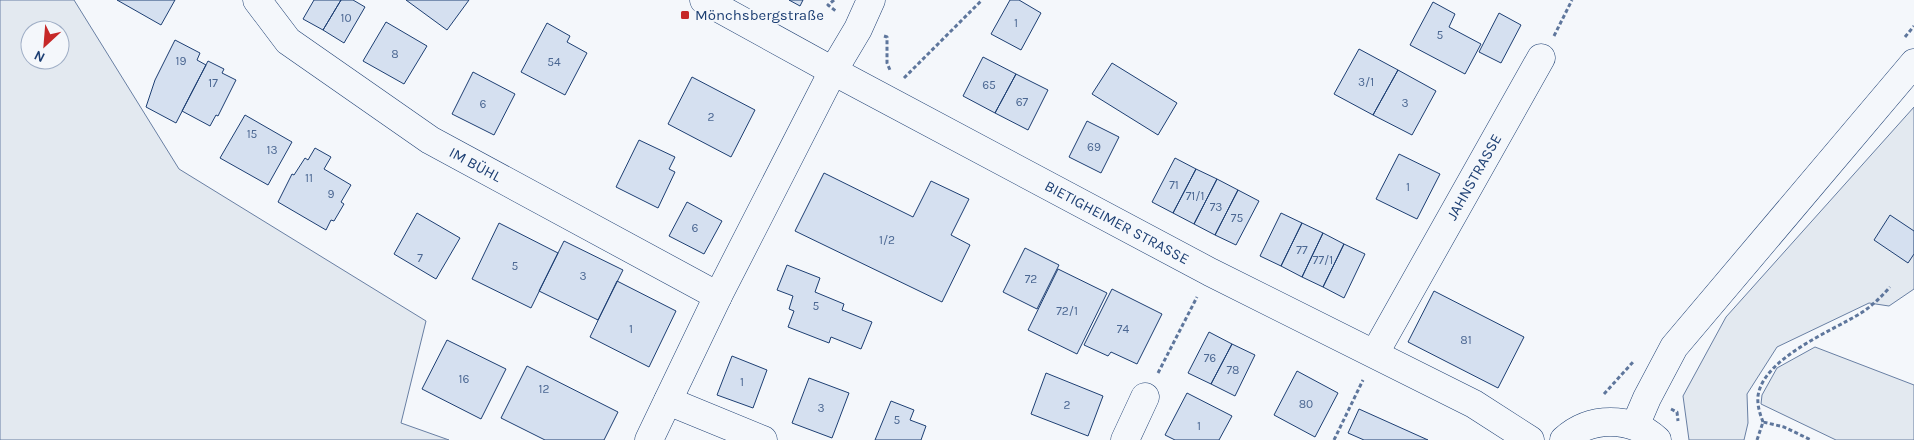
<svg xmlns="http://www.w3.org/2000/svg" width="1914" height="440" font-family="Karla,sans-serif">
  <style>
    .green { fill: #e3e9f0; stroke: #687fa3; fill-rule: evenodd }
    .building { fill: #d5e0f0; stroke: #1d3f73 }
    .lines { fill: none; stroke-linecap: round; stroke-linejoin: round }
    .minor-casing { stroke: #1d3f73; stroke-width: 29 }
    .major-casing { stroke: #1d3f73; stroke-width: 29 }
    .path { stroke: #5e769c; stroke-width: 3; stroke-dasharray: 4 2.5; stroke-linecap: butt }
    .minor { stroke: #f4f7fb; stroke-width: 28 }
    .major { stroke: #f4f7fb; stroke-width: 28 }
    .poi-dot { fill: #c62828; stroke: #f4f7fb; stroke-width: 2 }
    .labels { text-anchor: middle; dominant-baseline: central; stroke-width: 4; stroke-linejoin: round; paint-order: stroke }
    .number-label { font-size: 12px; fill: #4b6792 }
    .poi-label { font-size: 15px; fill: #1d3f73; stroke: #f4f7fb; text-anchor: start }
    .street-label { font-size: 15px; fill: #1d3f73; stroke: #f4f7fb }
  </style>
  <rect width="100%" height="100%" fill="#f4f7fb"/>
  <path class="green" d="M 0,0 L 74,0 L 179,169 L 426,321 L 401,423 L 449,440 L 0,440 ZM 30,30 L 60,30 L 60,60 L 30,60 Z
    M 1914,107 L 1914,289 L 1889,306 L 1869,303 L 1777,347 L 1747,394 L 1748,423 L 1744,440 L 1689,440 L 1683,396 L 1726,317 Z
    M 1815,347 L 1914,385 L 1914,440 L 1836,440 L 1761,404 L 1762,395 L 1777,368 Z"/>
  <path class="building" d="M 117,0 L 175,0 L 161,25 Z
    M 314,0 L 341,0 L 323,30 L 303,19 Z
    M 341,0 L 353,0 L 365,7 L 344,43 L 323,30 Z
    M 406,0 L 469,0 L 447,30 Z
    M 789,0 L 803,0 L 800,6 Z
    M 1010,0 L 1019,0 L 1041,13 L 1021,50 L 991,34 Z
    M 1433,2 L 1455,14 L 1449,27 L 1481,44 L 1465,74 L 1410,45 Z
    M 1499,13 L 1521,25 L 1501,63 L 1479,52 Z
    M 386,22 L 427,46 L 404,84 L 363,61 Z
    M 547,23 L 570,36 L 567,42 L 587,53 L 565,95 L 521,72 Z
    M 175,40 L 200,53 L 197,60 L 206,65 L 176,123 L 146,107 L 155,80 Z
    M 1359,49 L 1398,70 L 1373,115 L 1334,94 Z
    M 983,57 L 1016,74 L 995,113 L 963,96 Z
    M 208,61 L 224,69 L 222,73 L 236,80 L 218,116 L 216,115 L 210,126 L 182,111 Z
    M 1112,63 L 1177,103 L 1158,135 L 1092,94 Z
    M 1398,70 L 1436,91 L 1412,135 L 1373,115 Z
    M 473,72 L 515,94 L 494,135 L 452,114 Z
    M 1016,74 L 1048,90 L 1028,130 L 995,113 Z
    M 692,77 L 755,110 L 731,157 L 668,124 Z
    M 245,115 L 292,142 L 268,185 L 220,158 Z
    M 1087,121 L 1119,137 L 1101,173 L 1069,157 Z
    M 639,140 L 675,157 L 669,169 L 675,172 L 658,208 L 616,187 Z
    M 315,148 L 331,157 L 324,169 L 351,185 L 341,202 L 344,204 L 334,221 L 331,220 L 326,230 L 278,202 L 292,174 L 294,175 L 305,158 L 308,160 Z
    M 1399,154 L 1440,174 L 1417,219 L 1376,199 Z
    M 1175,158 L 1196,169 L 1173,213 L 1152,202 Z
    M 1196,169 L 1217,179 L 1194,224 L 1173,213 Z
    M 824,173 L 913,217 L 931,181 L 969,199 L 951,235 L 970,245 L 942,302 L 795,231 Z
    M 1217,179 L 1238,190 L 1215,235 L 1194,224 Z
    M 1238,190 L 1259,201 L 1236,245 L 1215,235 Z
    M 687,202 L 722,221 L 704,254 L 669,236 Z
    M 417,213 L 460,238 L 436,279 L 394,254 Z
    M 1281,213 L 1302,223 L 1281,266 L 1260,256 Z
    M 1890,215 L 1914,231 L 1914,254 L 1908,263 L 1874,240 Z
    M 499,223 L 558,253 L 531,308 L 472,279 Z
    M 1302,223 L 1323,233 L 1302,277 L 1281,266 Z
    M 1323,233 L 1344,244 L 1323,287 L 1302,277 Z
    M 564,241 L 623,270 L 598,320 L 539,291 Z
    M 1344,244 L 1365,254 L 1344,298 L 1323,287 Z
    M 1025,248 L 1059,265 L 1037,309 L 1003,292 Z
    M 787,265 L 820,278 L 815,292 L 844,304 L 842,310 L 872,322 L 861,349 L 831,337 L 829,343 L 788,327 L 794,311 L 789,309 L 793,296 L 777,290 Z
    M 1058,269 L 1107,293 L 1077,354 L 1028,330 Z
    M 617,281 L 676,311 L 649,367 L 590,337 Z
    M 1112,289 L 1162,314 L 1137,364 L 1111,352 L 1108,356 L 1084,345 Z
    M 1434,291 L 1524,337 L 1498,388 L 1408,342 Z
    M 1209,332 L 1232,344 L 1211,384 L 1188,373 Z
    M 447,340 L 506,369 L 481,419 L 422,389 Z
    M 1232,344 L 1255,355 L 1235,396 L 1211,384 Z
    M 732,356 L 767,370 L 753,408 L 717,395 Z
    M 527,366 L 618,412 L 604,440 L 545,440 L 501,418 Z
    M 1297,371 L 1338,393 L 1315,437 L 1274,415 Z
    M 1046,373 L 1103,396 L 1088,436 L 1031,414 Z
    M 809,378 L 849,393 L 832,438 L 792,423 Z
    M 1187,393 L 1232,416 L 1219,440 L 1175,440 L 1165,435 Z
    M 891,401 L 914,410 L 910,420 L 926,426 L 921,440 L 875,440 Z
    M 1359,409 L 1428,440 L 1364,440 L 1348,433 Z"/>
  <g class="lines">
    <g class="minor-casing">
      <g id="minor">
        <path id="s1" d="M 257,0 L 288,41 L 430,140 L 718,296"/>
        <path id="s2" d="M 704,0 L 833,71 L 1210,272 L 1474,404 L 1530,440"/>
        <path id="s3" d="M 1375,353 L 1541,58"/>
        <path d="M 668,401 L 763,440"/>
        <path d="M 649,440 L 718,296 L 833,71 L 858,29 L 871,0"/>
        <path d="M 1125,440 L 1145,397"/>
      </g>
    </g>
    <g class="major-casing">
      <path id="major" d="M 1635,426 L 1647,398 L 1674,347 L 1914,63
        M 1564,440 C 1590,416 1631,416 1657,440"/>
    </g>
    <path class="path" d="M 834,0 L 828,5 L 837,12
      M 884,36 L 887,37 L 887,63 L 890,70
      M 1554,36 L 1572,0
      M 1905,37 L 1914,26
      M 904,78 L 982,0
      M 1158,373 L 1197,297
      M 1604,394 L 1633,362
      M 1671,409 L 1677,412 L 1678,421
      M 1763,422 C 1760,414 1757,405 1758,396 C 1763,358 1832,331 1861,313 C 1872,306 1881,297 1890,287
      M 1334,440 L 1363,380
      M 1757,440 L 1763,422 L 1784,427 L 1811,440"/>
    <use href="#minor" class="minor"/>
    <use href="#major" class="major"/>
  </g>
  <rect class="poi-dot" x="680" y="10" width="10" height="10" rx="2.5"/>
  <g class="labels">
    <g class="number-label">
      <text x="346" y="18">10</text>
      <text x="1016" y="23">1</text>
      <text x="1440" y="35">5</text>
      <text x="395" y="54">8</text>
      <text x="181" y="61">19</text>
      <text x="554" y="62">54</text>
      <text x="1366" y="82">3/1</text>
      <text x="213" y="83">17</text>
      <text x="989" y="85">65</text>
      <text x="1022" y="102">67</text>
      <text x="1405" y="103">3</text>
      <text x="483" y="104">6</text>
      <text x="711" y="117">2</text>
      <text x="252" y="134">15</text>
      <text x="1094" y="147">69</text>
      <text x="272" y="150">13</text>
      <text x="309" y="178">11</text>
      <text x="1174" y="185">71</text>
      <text x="1408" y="187">1</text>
      <text x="331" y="194">9</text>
      <text x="1195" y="196">71/1</text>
      <text x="1216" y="207">73</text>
      <text x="1237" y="218">75</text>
      <text x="695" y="228">6</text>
      <text x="887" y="240">1/2</text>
      <text x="1302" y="250">77</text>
      <text x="420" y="258">7</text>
      <text x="1323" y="260">77/1</text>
      <text x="515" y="266">5</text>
      <text x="583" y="276">3</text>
      <text x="1031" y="279">72</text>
      <text x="816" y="306">5</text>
      <text x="1067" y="311">72/1</text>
      <text x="631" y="329">1</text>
      <text x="1123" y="329">74</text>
      <text x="1466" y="340">81</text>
      <text x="1210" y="358">76</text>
      <text x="1233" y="370">78</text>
      <text x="464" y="379">16</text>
      <text x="742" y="382">1</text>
      <text x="544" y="389">12</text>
      <text x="1306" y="404">80</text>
      <text x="1067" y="405">2</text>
      <text x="821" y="408">3</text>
      <text x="897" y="420">5</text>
      <text x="1199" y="426">1</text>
    </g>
    <g class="poi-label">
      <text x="695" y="15">Mönchsbergstraße</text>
    </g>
    <g class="street-label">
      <text stroke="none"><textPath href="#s1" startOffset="276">IM BÜHL</textPath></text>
      <text stroke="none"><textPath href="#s3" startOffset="202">JAHNSTRASSE</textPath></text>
      <text stroke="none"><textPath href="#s2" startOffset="469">BIETIGHEIMER STRASSE</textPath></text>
    </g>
  </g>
  <g transform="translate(45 45) rotate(206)"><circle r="24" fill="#f4f7fb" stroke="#9eadc5"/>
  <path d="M0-4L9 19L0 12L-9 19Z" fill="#c62828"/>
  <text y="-8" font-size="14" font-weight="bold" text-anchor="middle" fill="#1d3f73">N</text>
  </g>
</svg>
